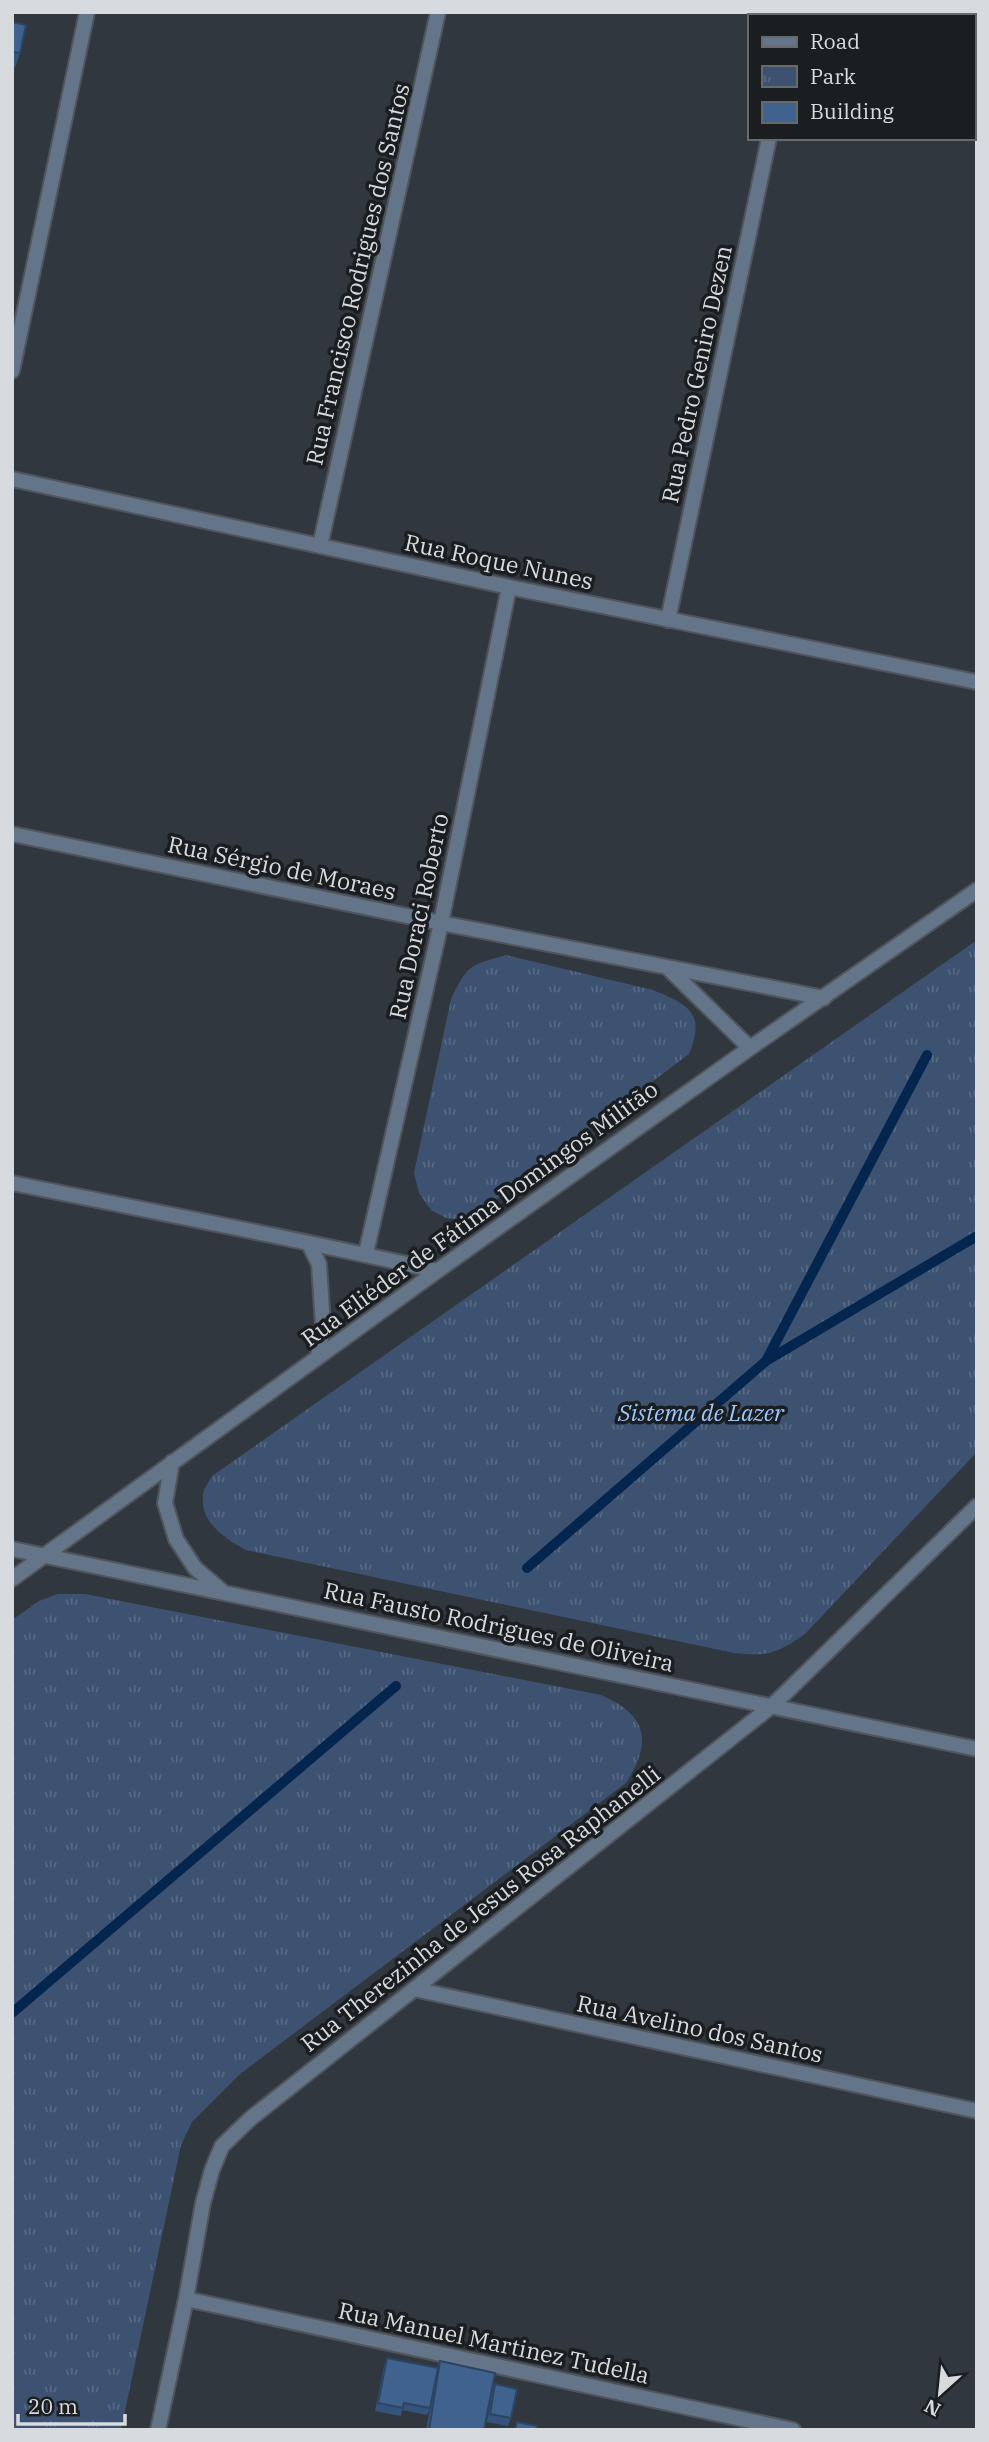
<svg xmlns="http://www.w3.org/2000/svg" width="989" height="2442" font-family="'IBM Plex Serif',serif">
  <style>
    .park { fill: url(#park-tufts) }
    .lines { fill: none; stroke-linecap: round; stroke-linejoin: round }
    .stream { stroke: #04264e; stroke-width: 10 }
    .street-casing { stroke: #4f555b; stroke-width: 18 }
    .street { stroke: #647489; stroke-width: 14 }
    .wall { fill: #36547b }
    .building { fill: #3f628f; stroke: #2c4564; stroke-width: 2 }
    .labels { text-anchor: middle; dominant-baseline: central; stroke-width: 7; stroke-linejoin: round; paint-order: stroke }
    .street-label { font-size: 23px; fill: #d7dbe0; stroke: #1b1e21 }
    .park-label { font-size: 23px; font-style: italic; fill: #9dc8ff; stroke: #1b1e21 }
  </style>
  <defs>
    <pattern id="park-tufts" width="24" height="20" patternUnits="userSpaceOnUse" patternTransform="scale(1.75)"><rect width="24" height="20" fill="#3c5270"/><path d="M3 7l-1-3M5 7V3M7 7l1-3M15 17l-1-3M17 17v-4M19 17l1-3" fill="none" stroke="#576a84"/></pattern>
  </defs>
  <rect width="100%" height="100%" fill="#31373e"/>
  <path class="park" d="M 977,940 L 977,1452 L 805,1634 C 778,1653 767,1657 734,1653 L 246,1550 C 226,1539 200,1523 203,1496 C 203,1489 209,1482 212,1476 Z
    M 506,955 L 653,990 C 689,1005 706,1013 689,1054 L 490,1204 L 465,1220 L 446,1218 L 431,1210 L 419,1193 L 414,1173 L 451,999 C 469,963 469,966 506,955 Z
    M 58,1594 L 85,1594 L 601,1695 C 647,1715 653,1741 626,1783 L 240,2074 L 192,2122 L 181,2145 L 121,2430 L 12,2430 L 12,1620 L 39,1601 Z"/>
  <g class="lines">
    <path class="stream" d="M 767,1359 L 927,1055
      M 527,1568 L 766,1361 L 977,1236
      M 12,2013 L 396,1686"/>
    <g class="street-casing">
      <path id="street" d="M 795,16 L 795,12
        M 12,371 L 87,12
        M 12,479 L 509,587 L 977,682
        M 320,546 L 438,12
        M 668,620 L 769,138
        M 12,834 L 441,923 L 667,967
        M 750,1048 L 667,967 L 824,998
        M 12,1183 C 154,1212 296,1238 437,1271
        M 309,1244 L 319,1264 L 323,1326 L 318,1356
        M 366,1253 L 441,923 L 509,587
        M 172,1462 L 165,1503 L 176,1539 L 195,1568 L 222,1591
        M 12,1549 L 977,1749
        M 12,1579 L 437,1271 L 750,1048 L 977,890
        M 414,1989 L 977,2111
        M 186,2299 L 793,2430
        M 158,2430 L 186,2299 L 203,2203 L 212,2170 L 222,2146 L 250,2119 L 773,1705 L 977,1506"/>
    </g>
    <use href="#street" class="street"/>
  </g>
  <path class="wall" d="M 12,22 L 20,53 L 15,68 L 12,67 Z
    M 387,2358 L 438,2368 L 440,2361 L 484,2430 L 426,2430 L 430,2409 L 427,2415 L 402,2410 L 401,2416 L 375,2411 L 384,2366 Z
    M 495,2384 L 511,2418 L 508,2426 L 487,2422 L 492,2392 Z"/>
  <path class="building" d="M 12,22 L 26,25 L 20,53 L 12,52 Z
    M 387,2358 L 438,2368 L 430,2408 L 404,2403 L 403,2408 L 378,2403 Z
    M 440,2361 L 495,2373 L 484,2430 L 458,2429 L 457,2430 L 429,2430 Z
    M 495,2384 L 517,2389 L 511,2418 L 490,2414 Z
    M 517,2422 L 537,2426 L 536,2430 L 515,2430 Z"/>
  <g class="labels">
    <g class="street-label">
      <text transform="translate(357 274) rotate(-77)">Rua Francisco Rodrigues dos Santos</text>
      <text transform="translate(696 374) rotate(-78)">Rua Pedro Geniro Dezen</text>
      <text transform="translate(499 561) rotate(12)">Rua Roque Nunes</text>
      <text transform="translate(282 867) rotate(12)">Rua Sérgio de Moraes</text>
      <text transform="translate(418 916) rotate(-78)">Rua Doraci Roberto</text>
      <text transform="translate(479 1213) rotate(-36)">Rua Eliéder de Fátima Domingos Militão</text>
      <text transform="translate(499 1626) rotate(12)">Rua Fausto Rodrigues de Oliveira</text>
      <text transform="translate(480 1908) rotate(-38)">Rua Therezinha de Jesus Rosa Raphanelli</text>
      <text transform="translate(700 2028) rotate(12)">Rua Avelino dos Santos</text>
      <text transform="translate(494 2342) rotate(12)">Rua Manuel Martinez Tudella</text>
    </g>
    <g class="park-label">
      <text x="701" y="1412">Sistema de Lazer</text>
    </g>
  </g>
  <rect width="989" height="2442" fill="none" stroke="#d7dbe0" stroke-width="28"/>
  <rect x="748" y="14" width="228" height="126" fill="#1b1e21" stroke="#666a6d" stroke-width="2"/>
  <rect x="762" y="37" width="35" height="10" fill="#647489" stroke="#666a6d" stroke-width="2"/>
  <text x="810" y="49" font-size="21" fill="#d7dbe0">Road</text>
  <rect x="762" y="66" width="35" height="21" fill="url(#park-tufts)" stroke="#666a6d" stroke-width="2"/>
  <text x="810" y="84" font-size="21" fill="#d7dbe0">Park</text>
  <rect x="762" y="102" width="35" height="21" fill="#3f628f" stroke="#666a6d" stroke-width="2"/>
  <text x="810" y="119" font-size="21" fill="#d7dbe0">Building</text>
  <g transform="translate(940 2393) rotate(207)" stroke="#1b1e21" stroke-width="5" paint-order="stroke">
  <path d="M0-5L12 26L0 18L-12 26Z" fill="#d7dbe0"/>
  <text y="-10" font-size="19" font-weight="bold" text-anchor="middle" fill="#d7dbe0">N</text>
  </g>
  <path d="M18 2414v10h107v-10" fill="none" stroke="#d7dbe0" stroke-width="3.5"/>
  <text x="28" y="2414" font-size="21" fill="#d7dbe0" stroke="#1b1e21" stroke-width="5" paint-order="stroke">20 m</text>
</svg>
